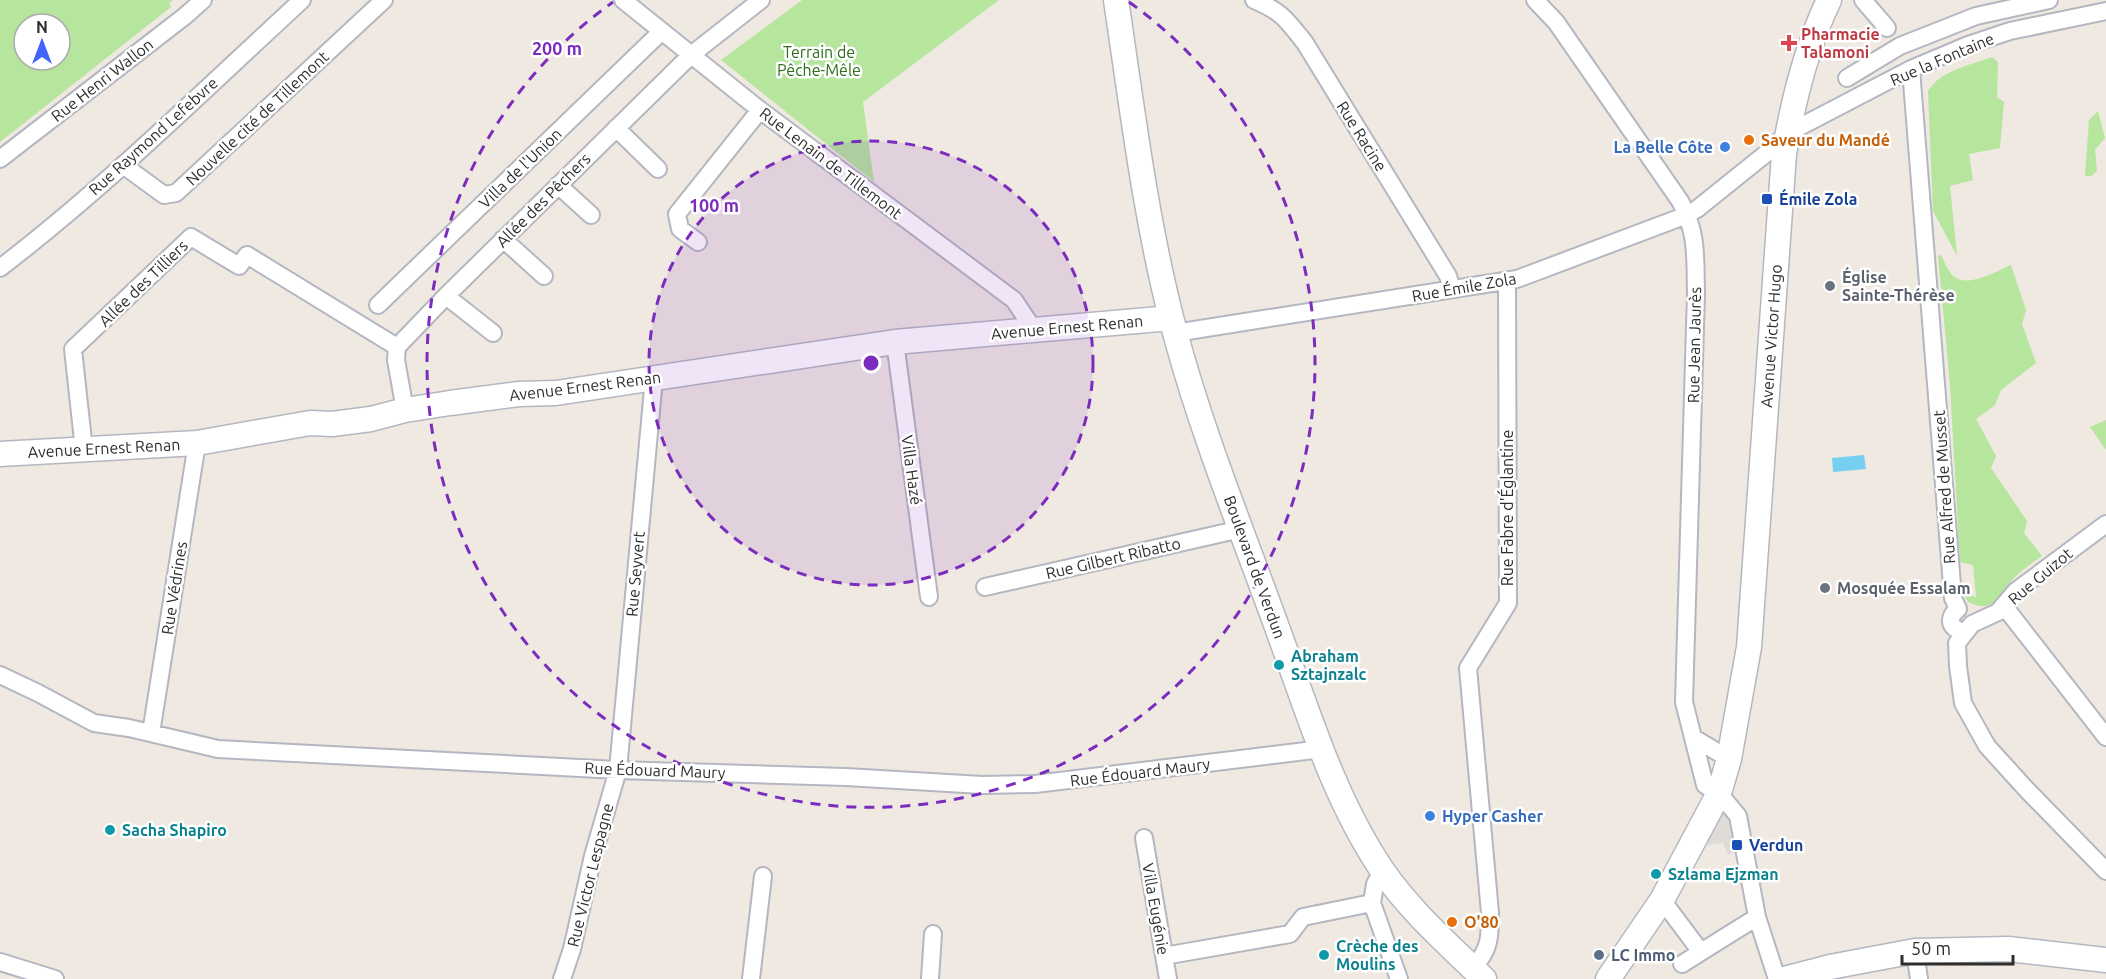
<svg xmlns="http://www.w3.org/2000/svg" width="2106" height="979" font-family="Ubuntu,sans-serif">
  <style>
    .green { fill: #b6e59e; fill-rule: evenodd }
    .plaza { fill: #dfdcd8 }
    .water { fill: #75cff0 }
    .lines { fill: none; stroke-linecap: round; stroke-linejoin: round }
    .street-casing { stroke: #b4b7c1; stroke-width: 20 }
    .secondary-casing { stroke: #b4b7c1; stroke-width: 27 }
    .street { stroke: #fff; stroke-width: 16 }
    .secondary { stroke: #fff; stroke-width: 24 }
    .ring { fill: none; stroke: #7b2cbf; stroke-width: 3; stroke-dasharray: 10 8 }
    .health-dot { fill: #e0444e; stroke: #fff; stroke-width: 2 }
    .food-dot { fill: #e8710a; stroke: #fff; stroke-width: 2 }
    .shop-dot { fill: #3f7fe0; stroke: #fff; stroke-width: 2 }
    .transit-dot { fill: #1a4fb4; stroke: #fff; stroke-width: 2 }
    .worship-dot { fill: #6b7280; stroke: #fff; stroke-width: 2 }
    .culture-dot { fill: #0f9aa8; stroke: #fff; stroke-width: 2 }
    .service-dot { fill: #5c6f8a; stroke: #fff; stroke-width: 2 }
    .labels { text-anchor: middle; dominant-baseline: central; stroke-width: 5; stroke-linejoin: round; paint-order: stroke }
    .health-label { font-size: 16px; font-weight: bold; fill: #be3a42; stroke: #fff; text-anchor: start }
    .park-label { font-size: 16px; fill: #2c6e1b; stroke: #fff }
    .street-label { font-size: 16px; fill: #2e2e2e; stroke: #fff }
    .food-label { font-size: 16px; font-weight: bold; fill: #c56008; stroke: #fff; text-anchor: start }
    .shop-label { font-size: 16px; font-weight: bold; fill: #366cbe; stroke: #fff; text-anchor: end }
    .transit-label { font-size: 16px; font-weight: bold; fill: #164399; stroke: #fff; text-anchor: start }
    .worship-label { font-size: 16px; font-weight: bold; fill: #5b616d; stroke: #fff; text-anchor: start }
    .culture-label { font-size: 16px; font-weight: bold; fill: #0d838f; stroke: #fff; text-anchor: start }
    .service-label { font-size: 16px; font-weight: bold; fill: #4e5e75; stroke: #fff; text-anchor: start }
    .centre { fill: #7b2cbf; stroke: #fff; stroke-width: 3 }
    .ring-label { font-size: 18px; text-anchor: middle; font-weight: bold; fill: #7b2cbf; stroke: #fff; stroke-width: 5; stroke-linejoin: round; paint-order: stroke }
  </style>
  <rect width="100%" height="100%" fill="#efe9e1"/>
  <path class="green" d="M 0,0 L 173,0 L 169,3 L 171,7 L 0,142 ZM 24,24 L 60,24 L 60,60 L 24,60 Z
    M 802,0 L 999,0 L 863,102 L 874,182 L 721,60 Z
    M 1992,57 L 1998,62 L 1997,97 L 2004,102 L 2000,148 L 1969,154 L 1973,180 L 1950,186 L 1957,256 L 1933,211 L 1928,91 C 1940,71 1970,65 1992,57 Z
    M 2098,111 L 2105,138 L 2095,150 L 2097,171 L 2091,176 L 2085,176 L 2089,120 Z
    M 1941,255 C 1944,261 1948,271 1953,276 C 1967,289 1997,271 2011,265 L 2026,310 L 2022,324 L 2036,363 L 2001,390 L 1995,405 L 1976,419 L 1996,456 L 1991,468 L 2027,521 L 2024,533 L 2042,556 C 2033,562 2024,569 2016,576 C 2000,591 1997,616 1968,602 L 1962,592 L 1976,597 L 1973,565 L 1960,562 L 1950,385 L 1938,256 Z
    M 2106,420 L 2106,450 L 2090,427 Z"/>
  <path class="plaza" d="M 1720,812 L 1730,815 L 1740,850 L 1728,855 L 1723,843 L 1707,845 L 1701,842 Z"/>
  <path class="water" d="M 1864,455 L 1866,469 L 1833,472 L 1832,458 Z"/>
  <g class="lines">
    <g class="street-casing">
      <path id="street" d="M 623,0 L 760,110 L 1014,300 L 1034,330
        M 1254,0 C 1281,11 1287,20 1305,43 L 1448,276 L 1452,289
        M 1535,0 L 1556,22 L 1680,201 C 1698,233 1695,258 1696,293 L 1684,702 L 1705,785 L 1719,793 L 1738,816 L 1757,917 L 1777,979
        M 1863,0 L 1887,28
        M 1911,69 L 1953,598 L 1958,609
        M 1847,78 L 1900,46 L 1976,16 L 2049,0
        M 616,128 L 658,169
        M 0,159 L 185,16 L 203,0
        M 123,165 L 164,195 L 176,193 L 384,0
        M 558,185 L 591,215
        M 503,239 L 544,276
        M 698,242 L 680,229 L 677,214 L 760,110
        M 0,268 C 107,186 203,91 302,0
        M 446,296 L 493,333
        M 378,305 L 662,31
        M 1175,333 L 1517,279 L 1687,215 L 1697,209 L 1768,152 L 1788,133 L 1911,69 L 1968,45 L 2010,31 L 2106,11
        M 895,342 L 929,597
        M 397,347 L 446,296 L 691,55 L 761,0
        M 397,347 L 396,360 L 405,410
        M 84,450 L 73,349 L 191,237 L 239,266 L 247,255 L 397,347
        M 2106,524 L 2016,591 L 1998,612 L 1972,624 L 1957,643 L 1958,666 L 1963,703 L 1987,746 L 2026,789 L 2106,871
        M 985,587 L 1241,529
        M 2004,606 L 2106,737
        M 1958,609 C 1946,618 1950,631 1965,631
        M 0,675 L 38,693 L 94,723 L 129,728 L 218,749 L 618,770 L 846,777 L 982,785 L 1035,784 L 1322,749
        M 151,733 L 197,443
        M 1694,738 L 1729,759
        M 1144,838 L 1168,979
        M 1383,870 L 1375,884 L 1372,903 L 1399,979
        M 1662,900 L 1701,952 L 1757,917
        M 1915,951 L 1919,979
        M 1164,956 L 1290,934 L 1303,917 L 1372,903
        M 0,962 L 55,979
        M 1682,964 L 1701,952
        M 1473,968 C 1490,949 1490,938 1490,913 L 1468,668 L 1508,603 L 1507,282
        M 562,979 L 572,949 L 593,856 L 618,770 L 654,378
        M 751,979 L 763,876
        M 930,979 L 933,934"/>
    </g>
    <g class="secondary-casing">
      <path id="secondary" d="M 1116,0 C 1132,107 1145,216 1172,321 C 1199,426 1241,528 1278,630 C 1308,712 1333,797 1382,870 C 1410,911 1449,945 1484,979
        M 0,454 L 197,443 L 293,426 L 310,423 L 332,424 L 371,419 L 405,410 L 450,403 L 519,394 L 556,393 L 895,342 L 1171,318
        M 1608,979 L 1662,900 L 1719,793 L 1729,759 L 1749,647 L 1784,154 C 1793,101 1806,48 1829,0
        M 1784,979 L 1830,967 L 1915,951 L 2008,949 L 2106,960"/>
    </g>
    <use href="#street" class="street"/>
    <use href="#secondary" class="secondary"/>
  </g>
  <circle cx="871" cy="363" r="222" fill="#7b2cbf" fill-opacity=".12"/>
  <g class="ring">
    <circle cx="871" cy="363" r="222"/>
    <path d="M1129 2A444 444 0 1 1 613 2"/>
  </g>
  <path class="health-dot" d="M1786 34h6v6h6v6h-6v6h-6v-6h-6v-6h6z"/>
  <g class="food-dot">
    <circle cx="1749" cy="140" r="6"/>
    <circle cx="1452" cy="922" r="6"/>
  </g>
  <g class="shop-dot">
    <circle cx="1725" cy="147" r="6"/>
    <circle cx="1430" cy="816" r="6"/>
  </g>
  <g class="transit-dot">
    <rect x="1761" y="193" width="12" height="12" rx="3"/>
    <rect x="1731" y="839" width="12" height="12" rx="3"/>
  </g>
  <g class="worship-dot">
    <circle cx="1830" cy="286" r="6"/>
    <circle cx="1825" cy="588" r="6"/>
  </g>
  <g class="culture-dot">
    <circle cx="1279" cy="665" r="6"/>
    <circle cx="110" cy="830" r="6"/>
    <circle cx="1656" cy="874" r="6"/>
    <circle cx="1324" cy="955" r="6"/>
  </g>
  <circle class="service-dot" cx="1599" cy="955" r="6"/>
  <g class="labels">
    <g class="health-label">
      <text x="1801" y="34">Pharmacie<tspan x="1801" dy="18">Talamoni</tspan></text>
    </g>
    <g class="park-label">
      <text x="819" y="52">Terrain de<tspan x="819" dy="18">Pêche-Mêle</tspan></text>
    </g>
    <g class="street-label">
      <text transform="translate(1942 59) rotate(-23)">Rue la Fontaine</text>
      <text transform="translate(102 80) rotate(-38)">Rue Henri Wallon</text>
      <text transform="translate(257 118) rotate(-43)">Nouvelle cité de Tillemont</text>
      <text transform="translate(153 136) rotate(-42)">Rue Raymond Lefebvre</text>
      <text transform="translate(1362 136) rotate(58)">Rue Racine</text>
      <text transform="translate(831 163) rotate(37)">Rue Lenain de Tillemont</text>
      <text transform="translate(520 168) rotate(-44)">Villa de l'Union</text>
      <text transform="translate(543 200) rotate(-45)">Allée des Pêchers</text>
      <text transform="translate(143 283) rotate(-44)">Allée des Tilliers</text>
      <text transform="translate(1464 287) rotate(-10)">Rue Émile Zola</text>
      <text transform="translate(1067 327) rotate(-5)">Avenue Ernest Renan</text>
      <text transform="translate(1771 336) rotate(-86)">Avenue Victor Hugo</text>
      <text transform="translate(1694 345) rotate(-89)">Rue Jean Jaurès</text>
      <text transform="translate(585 386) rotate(-7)">Avenue Ernest Renan</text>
      <text transform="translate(104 448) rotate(-3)">Avenue Ernest Renan</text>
      <text transform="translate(912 470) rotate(82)">Villa Hazé</text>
      <text transform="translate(1944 487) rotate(-94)">Rue Alfred de Musset</text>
      <text transform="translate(1507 508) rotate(-90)">Rue Fabre d'Églantine</text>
      <text transform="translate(1113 558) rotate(-13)">Rue Gilbert Ribatto</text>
      <text transform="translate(1255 567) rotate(70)">Boulevard de Verdun</text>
      <text transform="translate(635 574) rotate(-85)">Rue Seyvert</text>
      <text transform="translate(2040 576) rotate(-40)">Rue Guizot</text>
      <text transform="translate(174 588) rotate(-81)">Rue Védrines</text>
      <text transform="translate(655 770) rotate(2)">Rue Édouard Maury</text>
      <text transform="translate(1140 772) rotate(-7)">Rue Édouard Maury</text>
      <text transform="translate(590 875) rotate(-76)">Rue Victor Lespagne</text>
      <text transform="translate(1156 909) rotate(80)">Villa Eugénie</text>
    </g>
    <g class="food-label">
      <text x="1761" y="140">Saveur du Mandé</text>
      <text x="1464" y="922">O'80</text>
    </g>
    <g class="shop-label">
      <text x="1713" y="147">La Belle Côte</text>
      <text x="1442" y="816" text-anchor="start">Hyper Casher</text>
    </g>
    <g class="transit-label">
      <text x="1779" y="199">Émile Zola</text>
      <text x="1749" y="845">Verdun</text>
    </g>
    <g class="worship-label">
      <text x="1842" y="277">Église<tspan x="1842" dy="18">Sainte-Thérèse</tspan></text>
      <text x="1837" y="588">Mosquée Essalam</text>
    </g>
    <g class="culture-label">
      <text x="1291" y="656">Abraham<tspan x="1291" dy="18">Sztajnzalc</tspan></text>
      <text x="122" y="830">Sacha Shapiro</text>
      <text x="1668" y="874">Szlama Ejzman</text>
      <text x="1336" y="946">Crèche des<tspan x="1336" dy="18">Moulins</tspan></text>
    </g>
    <g class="service-label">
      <text x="1611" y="955">LC Immo</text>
    </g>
  </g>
  <circle cx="871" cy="363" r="9" class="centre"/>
  <g class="ring-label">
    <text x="557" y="55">200 m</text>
    <text x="714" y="212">100 m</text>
  </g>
  <g transform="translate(42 42)"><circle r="28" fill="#ffffff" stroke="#ababab" stroke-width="1.5"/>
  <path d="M0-4.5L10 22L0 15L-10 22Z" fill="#4264fb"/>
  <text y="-9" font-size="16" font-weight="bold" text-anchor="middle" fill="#2e2e2e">N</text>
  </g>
  <path d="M1902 955v9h111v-9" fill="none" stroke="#2e2e2e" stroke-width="3"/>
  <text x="1911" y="955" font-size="18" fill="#2e2e2e" stroke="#ffffff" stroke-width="4.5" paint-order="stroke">50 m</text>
</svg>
